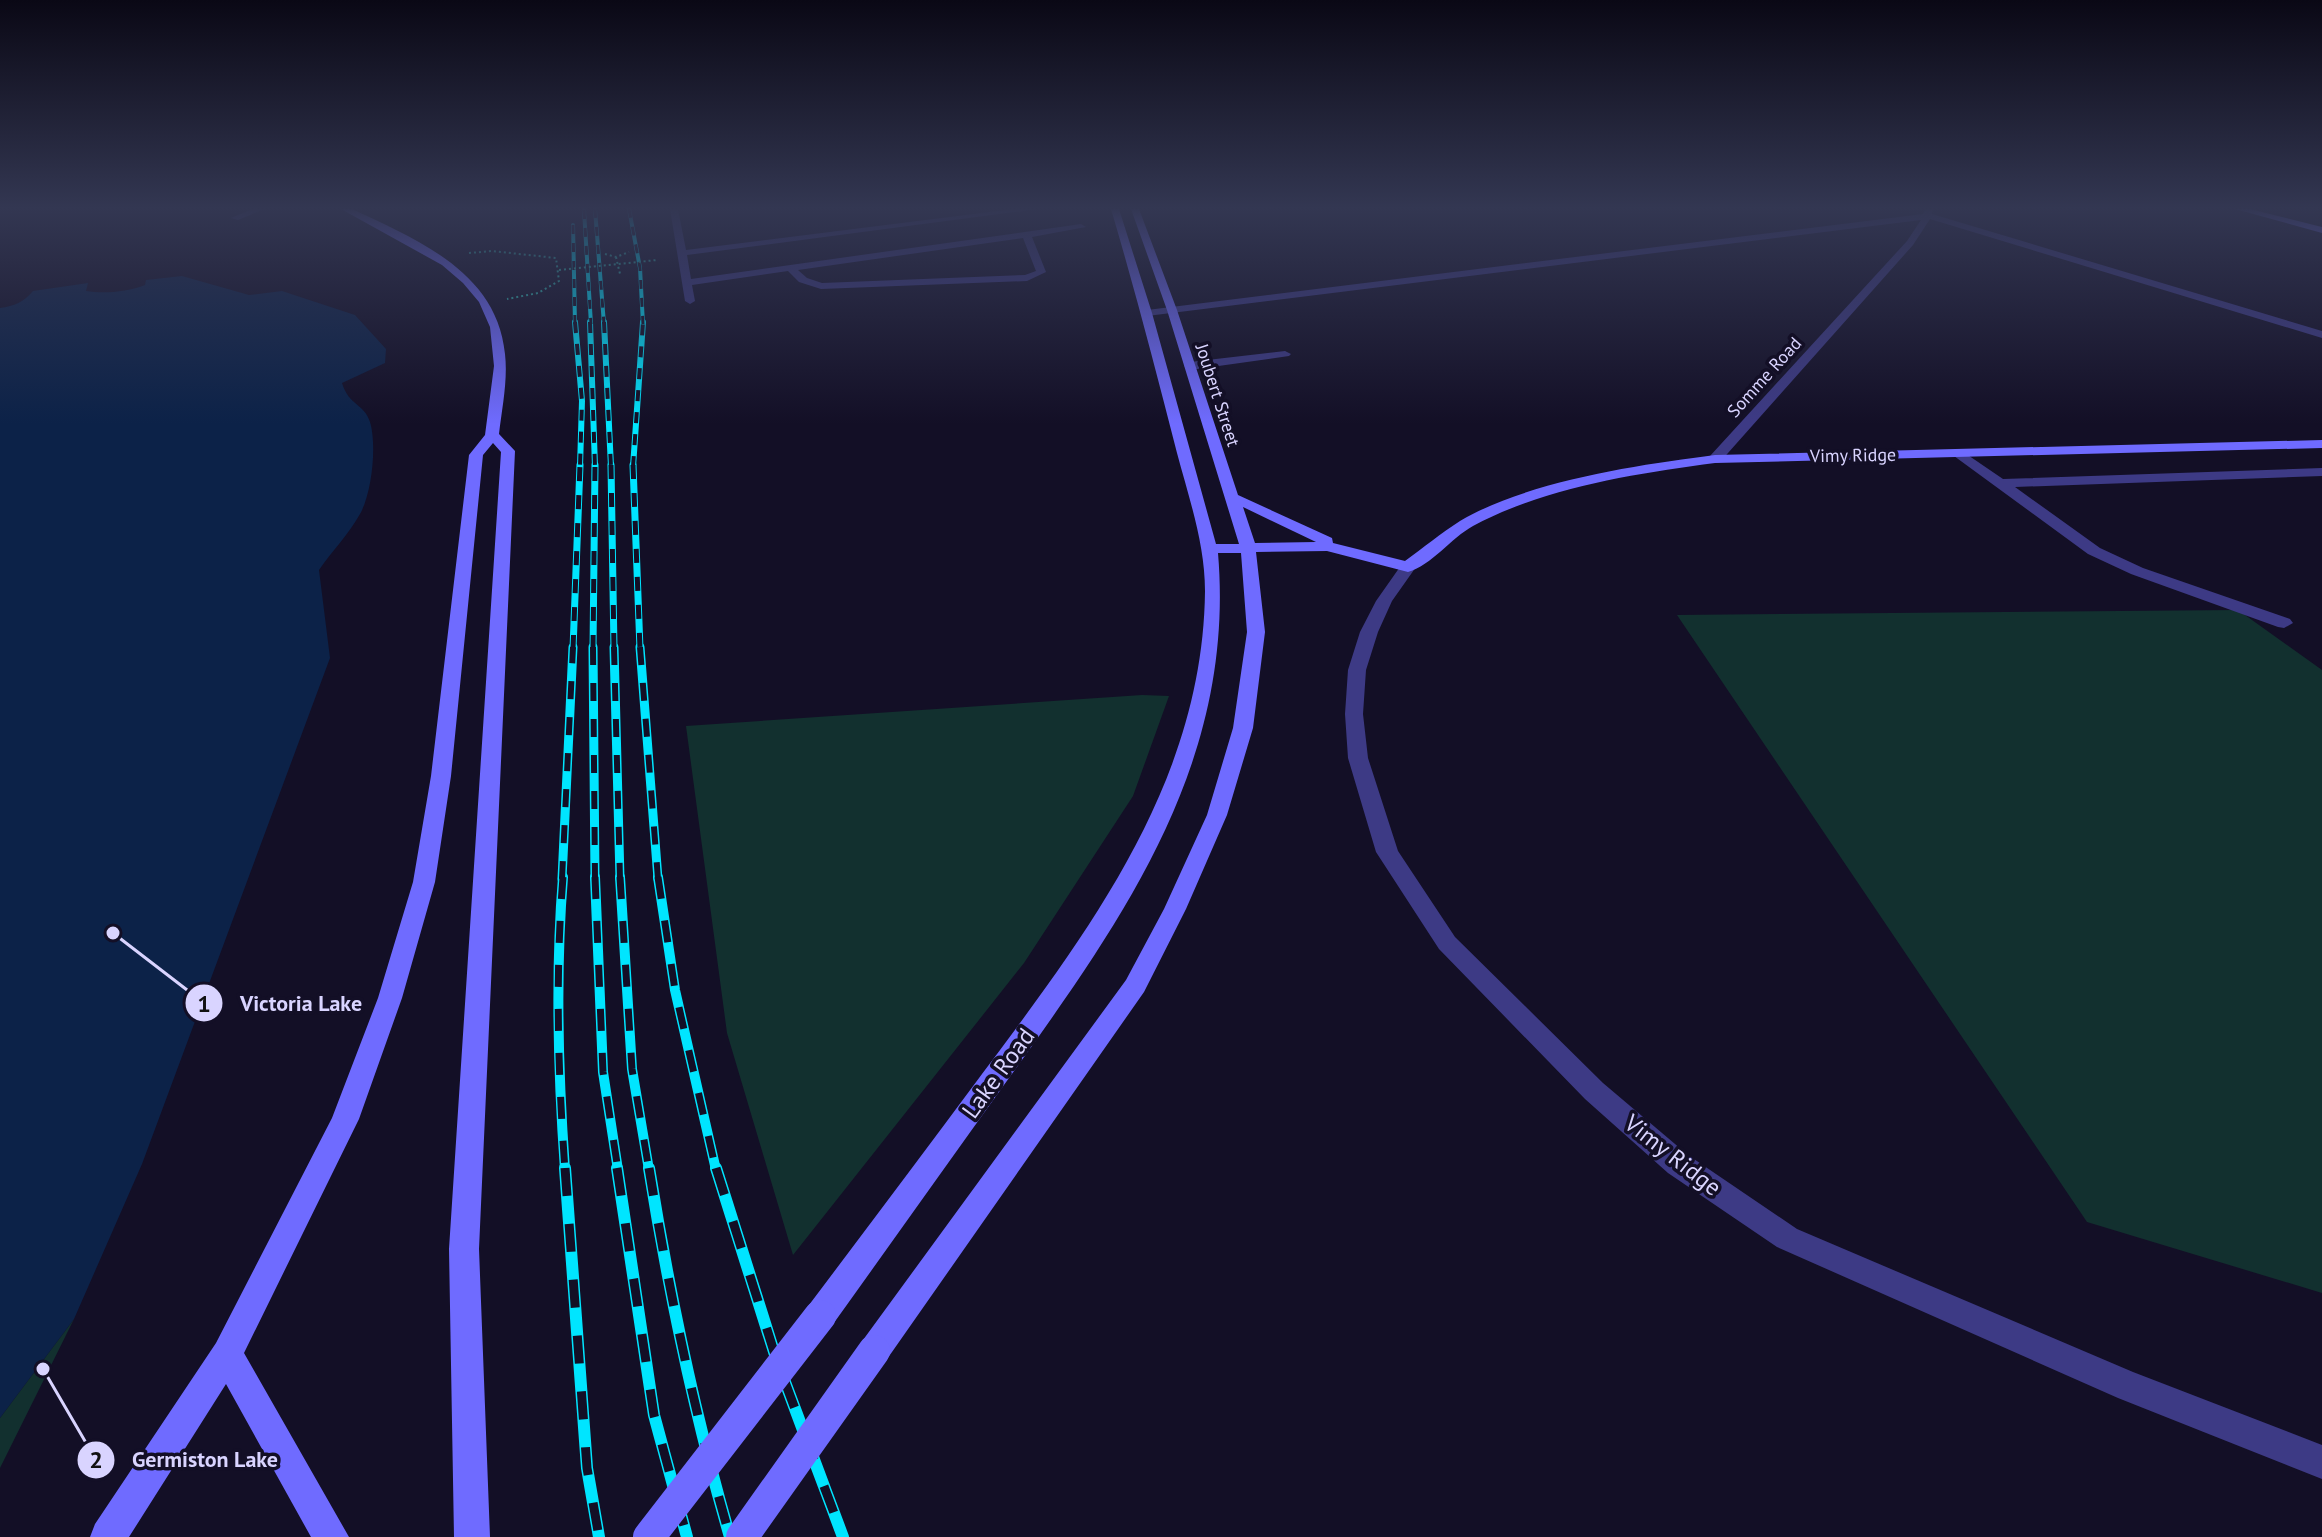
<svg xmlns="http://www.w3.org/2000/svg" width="2322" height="1537" font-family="'PT Sans',sans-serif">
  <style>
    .green { fill: #12302f }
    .water { fill: #0c2248 }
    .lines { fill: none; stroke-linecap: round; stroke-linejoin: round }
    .path { stroke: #2fb8b0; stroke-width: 2; stroke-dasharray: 2 3; stroke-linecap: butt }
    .service { fill: #3d3a85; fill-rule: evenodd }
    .minor { fill: #3d3a85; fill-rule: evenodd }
    .secondary { fill: #6f6bff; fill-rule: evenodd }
    .rail-far5-casing { stroke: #00e5ff; stroke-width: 4 }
    .rail-far4-casing { stroke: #00e5ff; stroke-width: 6 }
    .rail-far3-casing { stroke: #00e5ff; stroke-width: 7 }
    .rail-far2-casing { stroke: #00e5ff; stroke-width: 9 }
    .rail-far1-casing { stroke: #00e5ff; stroke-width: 10 }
    .rail-casing { stroke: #00e5ff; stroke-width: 12 }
    .rail-far5 { stroke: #130f26; stroke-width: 3; stroke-dasharray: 9; stroke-linecap: butt }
    .rail-far4 { stroke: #130f26; stroke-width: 4; stroke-dasharray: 11; stroke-linecap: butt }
    .rail-far3 { stroke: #130f26; stroke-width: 5; stroke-dasharray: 14; stroke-linecap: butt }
    .rail-far2 { stroke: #130f26; stroke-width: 6; stroke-dasharray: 18; stroke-linecap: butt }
    .rail-far1 { stroke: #130f26; stroke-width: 7; stroke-dasharray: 22; stroke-linecap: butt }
    .rail { stroke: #130f26; stroke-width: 9; stroke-dasharray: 28; stroke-linecap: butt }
    .path-bridge { stroke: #2fb8b0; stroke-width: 2; stroke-dasharray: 2 3; stroke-linecap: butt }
    .secondary-bridge { stroke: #6f6bff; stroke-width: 32 }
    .labels { text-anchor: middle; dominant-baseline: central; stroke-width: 7; stroke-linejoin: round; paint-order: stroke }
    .far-street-label { font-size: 18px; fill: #d9d4ff; stroke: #130f26 }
    .near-street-label { font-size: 24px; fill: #d9d4ff; stroke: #130f26 }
    .leader { fill: none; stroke: #d9d4ff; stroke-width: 3 }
    .callout-dot { fill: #d9d4ff; stroke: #130f26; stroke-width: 3 }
    .mark-label { font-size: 24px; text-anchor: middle; font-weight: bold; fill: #111 }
    .callout-label { font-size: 22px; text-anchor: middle; font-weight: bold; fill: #d9d4ff; stroke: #130f26; stroke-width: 7; stroke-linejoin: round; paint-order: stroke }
  </style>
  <rect width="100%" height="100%" fill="#130f26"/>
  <path class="green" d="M 2238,610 L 2322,670 L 2322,1293 L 2087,1222 L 1677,615 Z
    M 1142,695 L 1169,696 L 1133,796 L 1024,963 L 793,1255 L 727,1033 L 686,726 Z
    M 74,1319 L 0,1468 L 0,1418 Z"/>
  <path class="water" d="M 182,276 L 249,295 L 282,291 L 355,315 L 386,349 L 385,363 L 342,383 C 349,406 364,403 370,422 C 377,445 372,493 360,514 C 349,534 332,551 319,570 L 330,658 L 142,1164 L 74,1319 L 0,1418 L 0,308 C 14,306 24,302 33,291 L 88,283 L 86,291 C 104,294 127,292 145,285 L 146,280 Z"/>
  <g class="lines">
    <path class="path" d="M 469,253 L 492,251 L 556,258 L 559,281 L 538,293 L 507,299
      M 605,254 L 616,257 L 629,252
      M 616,257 L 620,274"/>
    <path class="service" d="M 252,209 L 264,209 L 238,220 L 231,218 Z
      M 1285,351 L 1291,354 L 1289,356 L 1190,370 L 1184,366 L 1190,362 Z
      M 1959,449 L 2003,479 L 2322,468 L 2322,476 L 2015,487 L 2100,548 L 2143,568 L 2290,619 L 2293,623 L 2284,628 L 2278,627 L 2131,574 L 2088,554 L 1954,456 L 1952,453 Z"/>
    <path class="minor" d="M 670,209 L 678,209 L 686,250 L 1013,209 L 1038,209 L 687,255 L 691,279 L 1081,224 L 1086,227 L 1032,237 L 1046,272 L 1027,281 L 821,289 L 799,282 L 788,271 L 692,285 L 695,301 L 690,304 L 685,301 ZM 1023,238 L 1036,271 L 1025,275 L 822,283 L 807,278 L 798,270 Z
      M 1925,209 L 1933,209 L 1932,214 L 2322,331 L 2322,338 L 1930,219 L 1913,245 L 1720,462 L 1715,463 L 1708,459 L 1710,456 L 1907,241 L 1921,220 L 1147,316 L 1142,313 L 1147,310 L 1923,214 Z
      M 1408,562 L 1416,567 L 1392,601 L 1378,632 L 1366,670 L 1363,714 L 1368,758 L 1398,851 L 1455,937 L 1603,1083 L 1688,1155 L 1797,1229 L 2133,1372 L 2322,1445 L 2322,1479 L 2118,1398 L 1777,1247 L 1668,1173 L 1585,1099 L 1439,949 L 1376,852 L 1348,758 L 1345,714 L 1348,670 L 1360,632 L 1376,601 L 1402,564 Z"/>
    <path class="secondary" d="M 341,209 L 352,209 C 418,240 497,272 505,354 C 508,380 502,408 499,434 L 515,451 L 479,1249 L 490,1537 L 454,1537 L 449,1249 L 501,452 L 493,443 L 483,455 L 451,776 L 435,882 L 402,998 L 359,1119 L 244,1353 L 349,1537 L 311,1537 L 226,1384 L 129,1537 L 90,1537 L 95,1524 L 216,1343 L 332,1118 L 378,998 L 413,882 L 431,776 L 469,455 L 485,435 L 494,366 L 490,327 L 479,302 L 463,283 L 442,265 Z
      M 1111,209 L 1119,209 L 1152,313 L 1216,544 L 1239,544 L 1167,310 L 1131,209 L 1139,209 L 1177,310 L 1238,495 L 1332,538 L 1333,543 L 1405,561 C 1423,548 1441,533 1460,521 C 1528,481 1637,465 1715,455 L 2322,440 L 2322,448 L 1715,463 C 1634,474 1546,487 1473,526 C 1451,538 1432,565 1408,572 L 1327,551 L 1256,552 L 1265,632 L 1253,728 L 1227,815 L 1186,909 L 1144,992 L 885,1362 L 874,1367 L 863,1362 L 858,1351 L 863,1340 L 1126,980 L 1164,909 L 1207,815 L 1233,728 L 1247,632 L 1241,553 L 1218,553 C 1236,765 1121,922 1004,1085 C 946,1166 889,1246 831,1327 L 820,1331 L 809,1327 L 804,1316 L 809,1305 C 867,1228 925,1151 982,1074 C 1091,928 1203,781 1205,591 C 1205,544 1189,498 1177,453 C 1156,371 1135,290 1111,209 ZM 1243,507 L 1316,542 L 1255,543 Z
      M 2235,209 L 2250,209 L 2322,227 L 2322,233 Z"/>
    <g class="rail-far5-casing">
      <path id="rail-far5" d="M 595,209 L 604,324
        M 629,209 L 640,268 L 643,324
        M 584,210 L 591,324
        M 573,225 L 575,324"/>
    </g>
    <g class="rail-far4-casing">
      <path id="rail-far4" d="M 575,322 L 582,401 L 580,467
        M 590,322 L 595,467
        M 604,322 L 611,467
        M 633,467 L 643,322"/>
    </g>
    <g class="rail-far3-casing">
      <path id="rail-far3" d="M 611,465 L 614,649
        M 633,465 L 640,649
        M 573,649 L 580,465
        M 593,649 L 595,465"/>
    </g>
    <g class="rail-far2-casing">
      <path id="rail-far2" d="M 593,647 L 595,879
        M 614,647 L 620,879
        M 640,647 L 658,879
        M 562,879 L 573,647"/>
    </g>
    <g class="rail-far1-casing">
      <path id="rail-far1" d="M 563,877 C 555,975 558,1073 565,1170
        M 595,877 L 603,1072 L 618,1170
        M 620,877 L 632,1069 L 649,1170
        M 658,877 L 675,990 L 716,1170"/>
    </g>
    <g class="rail-casing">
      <path id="rail" d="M 565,1168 L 587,1468 L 599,1537
        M 617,1168 L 654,1415 L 687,1537
        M 649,1168 C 669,1292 695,1417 730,1537
        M 716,1168 L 776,1358 L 843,1537"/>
    </g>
    <use href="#rail-far5" class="rail-far5"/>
    <use href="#rail-far4" class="rail-far4"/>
    <use href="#rail-far3" class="rail-far3"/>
    <use href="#rail-far2" class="rail-far2"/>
    <use href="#rail-far1" class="rail-far1"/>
    <use href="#rail" class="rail"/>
    <path class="path-bridge" d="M 559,270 L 657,260"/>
    <path class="secondary-bridge" d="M 649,1537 L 820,1316
      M 742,1537 L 874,1351"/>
  </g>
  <linearGradient id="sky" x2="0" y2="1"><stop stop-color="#0a0815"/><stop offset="0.49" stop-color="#333752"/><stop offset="1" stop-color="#333752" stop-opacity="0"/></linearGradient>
  <rect width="2322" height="424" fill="url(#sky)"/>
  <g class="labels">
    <g class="far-street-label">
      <text transform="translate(1764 377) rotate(-48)">Somme Road</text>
      <text transform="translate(1218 395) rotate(72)">Joubert Street</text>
      <text transform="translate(1853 455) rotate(-1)">Vimy Ridge</text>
    </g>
    <g class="near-street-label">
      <text transform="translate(998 1073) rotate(-54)">Lake Road</text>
      <text transform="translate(1673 1155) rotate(38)">Vimy Ridge</text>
    </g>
  </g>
  <path class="leader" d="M113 933L204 1003M43 1369L96 1460"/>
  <g class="callout-dot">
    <circle cx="113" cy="933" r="8"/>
    <circle cx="43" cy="1369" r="8"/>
    <circle cx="204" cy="1003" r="20"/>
    <circle cx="96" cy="1460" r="20"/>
  </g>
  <g class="mark-label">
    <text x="204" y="1012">1</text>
    <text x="96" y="1468">2</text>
  </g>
  <g class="callout-label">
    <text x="301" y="1011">Victoria Lake</text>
    <text x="205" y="1467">Germiston Lake</text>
  </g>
</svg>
